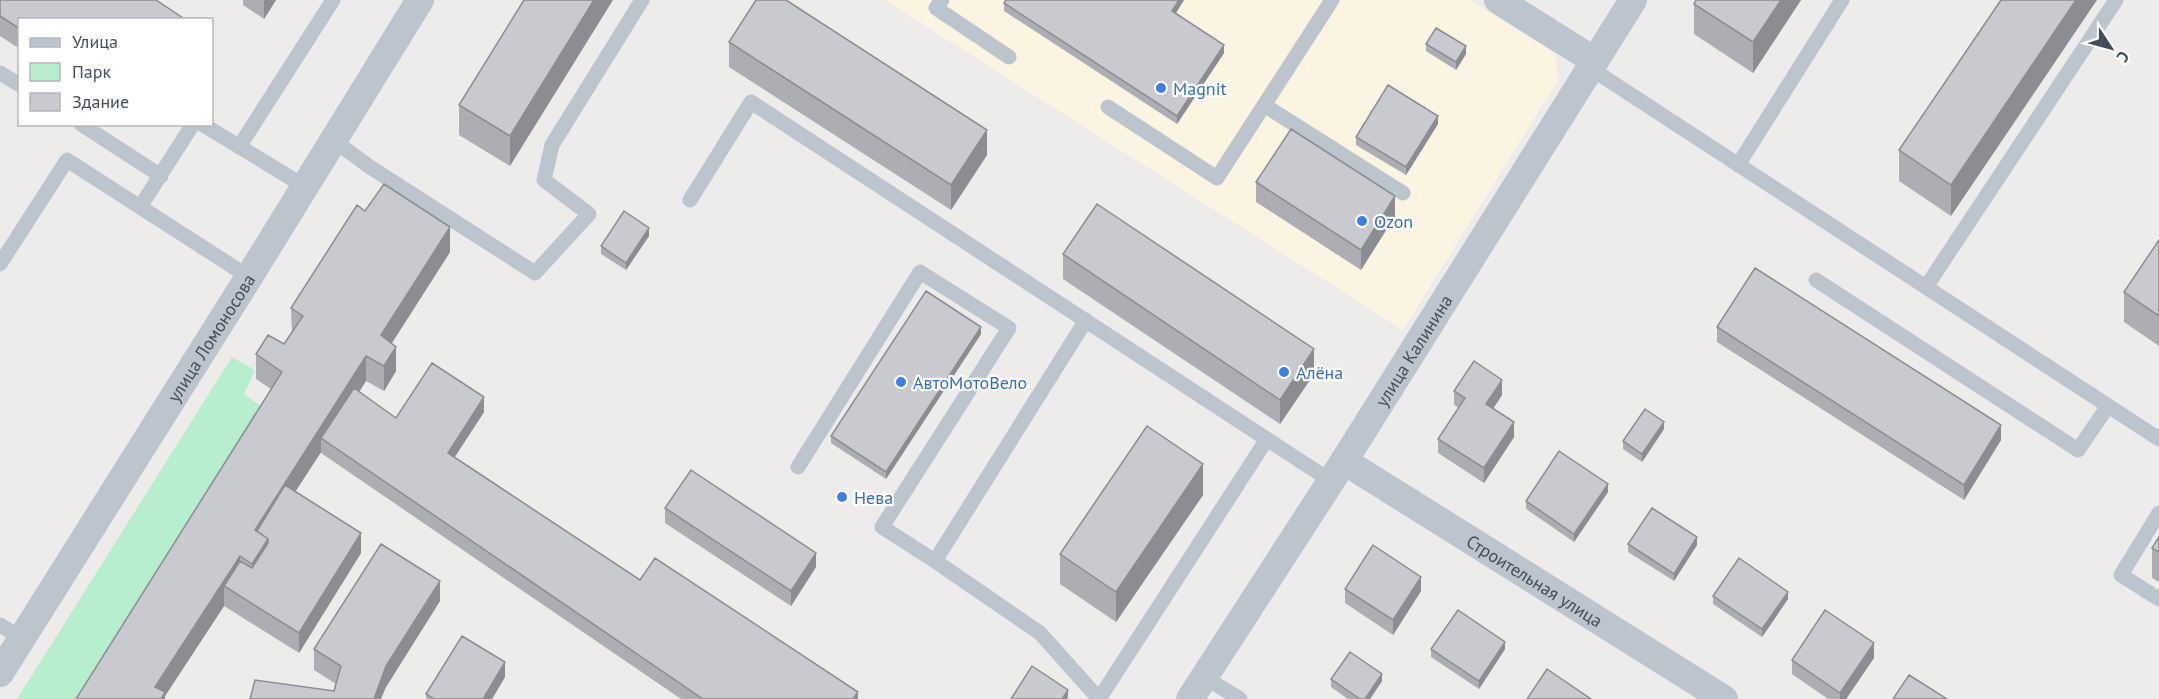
<svg xmlns="http://www.w3.org/2000/svg" width="2159" height="699" font-family="'PT Sans',sans-serif">
  <style>
    .commercial { fill: #fbf4e2 }
    .green { fill: #b7eece }
    .lines { fill: none; stroke-linecap: round; stroke-linejoin: round }
    .lane { stroke: #bcc5ce; stroke-width: 15 }
    .street { stroke: #bcc5ce; stroke-width: 28 }
    .wall { fill: #acaeb3 }
    .shaded-wall { fill: #8c8d92 }
    .building { fill: #c8cad0; stroke: #8c8d92; stroke-width: 1.5 }
    .shop-dot { fill: #3f7fe0; stroke: #fff; stroke-width: 2 }
    .labels { text-anchor: middle; dominant-baseline: central; stroke-width: 4.5; stroke-linejoin: round; paint-order: stroke }
    .shop-label { font-size: 18px; fill: #366cbe; stroke: #fff; text-anchor: start }
    .street-label { font-size: 18px; fill: #444e58; stroke: #fff }
  </style>
  <rect width="100%" height="100%" fill="#eeebeb"/>
  <path class="commercial" d="M 885,0 L 1470,0 L 1555,53 L 1558,80 L 1403,330 Z"/>
  <path class="green" d="M 232,357 L 255,370 L 244,394 L 264,408 L 80,699 L 17,699 Z"/>
  <g class="lines">
    <path class="lane" d="M 942,0 L 936,8 L 1009,57
      M 1590,68 L 2159,439
      M 0,73 L 20,85
      M 1264,105 L 1403,193
      M 1108,107 L 1217,178 L 1332,0
      M 81,124 L 161,176
      M 202,124 L 304,186
      M 333,140 L 370,167 L 535,273 L 589,214 L 544,180 L 552,145 L 642,0
      M 239,147 L 333,0
      M 1738,165 L 1842,0
      M 690,200 L 751,102 L 1331,481
      M 140,207 L 193,124
      M 0,264 L 67,160 L 249,277
      M 1816,280 L 2078,450 L 2108,406
      M 1926,287 L 2116,0
      M 1086,320 L 935,561 L 1040,633 L 1099,699
      M 798,467 L 920,272 L 1009,328 L 882,527 L 935,561
      M 2159,513 L 2121,575 L 2159,599
      M 0,625 L 21,638
      M 1204,677 L 1240,699
      M 1099,699 L 1267,439"/>
    <g class="street">
      <path d="M 1498,0 L 1595,61"/>
      <path id="s1" d="M 1344,461 L 1724,699"/>
      <path id="s2" d="M 0,673 L 249,277 L 420,0"/>
      <path id="s3" d="M 1190,699 L 1344,461 L 1633,0"/>
    </g>
  </g>
  <path class="wall" d="M 0,0 L 20,20 L 20,49 L 0,36 Z
    M 243,0 L 276,0 L 264,19 L 243,5 Z
    M 524,0 L 510,166 L 459,135 L 459,105 Z
    M 1006,0 L 1184,0 L 1176,13 L 1224,53 L 1177,124 L 1004,11 L 1004,3 Z
    M 1801,0 L 1753,73 L 1694,34 L 1694,4 Z
    M 2001,0 L 1951,216 L 1899,181 L 1899,150 Z
    M 729,42 L 987,155 L 951,210 L 729,67 Z
    M 1426,44 L 1466,54 L 1456,70 L 1426,51 Z
    M 1438,124 L 1406,175 L 1356,145 L 1356,137 Z
    M 1256,182 L 1395,216 L 1361,270 L 1256,202 Z
    M 365,211 L 450,252 L 392,343 L 396,371 L 384,391 L 366,381 L 359,392 L 396,418 L 484,412 L 455,457 L 640,580 L 858,699 L 681,699 L 321,453 L 321,452 L 295,492 L 361,553 L 299,653 L 224,606 L 165,696 L 165,699 L 76,699 L 271,389 L 256,379 L 256,354 L 284,344 L 292,333 L 291,308 Z
    M 649,236 L 626,270 L 601,254 L 601,246 Z
    M 2159,240 L 2159,346 L 2124,322 L 2124,292 Z
    M 1063,254 L 1314,374 L 1280,424 L 1063,279 Z
    M 1717,327 L 2001,440 L 1964,500 L 1717,342 Z
    M 981,334 L 886,479 L 831,443 L 831,436 Z
    M 1454,391 L 1502,395 L 1493,409 L 1514,437 L 1484,483 L 1438,453 L 1438,439 L 1459,408 L 1454,405 Z
    M 1664,429 L 1642,462 L 1623,449 L 1623,441 Z
    M 1608,492 L 1574,542 L 1526,509 L 1526,501 Z
    M 1203,495 L 1116,622 L 1060,584 L 1060,554 Z
    M 665,508 L 816,567 L 791,606 L 665,523 Z
    M 2159,537 L 2159,582 L 2152,578 L 2152,548 Z
    M 1628,544 L 1697,545 L 1674,581 L 1628,552 Z
    M 1345,589 L 1421,591 L 1393,635 L 1345,603 Z
    M 1713,596 L 1788,599 L 1762,637 L 1713,604 Z
    M 440,601 L 386,687 L 334,691 L 336,684 L 314,670 L 314,649 Z
    M 1431,649 L 1505,649 L 1479,689 L 1431,657 Z
    M 1874,658 L 1846,699 L 1828,699 L 1792,674 L 1792,660 Z
    M 505,677 L 492,699 L 426,699 L 426,694 Z
    M 1331,679 L 1382,681 L 1370,699 L 1348,699 L 1331,687 Z"/>
  <path class="shaded-wall" d="M 264,0 L 276,0 L 264,19 Z
    M 594,0 L 613,0 L 510,166 L 510,136 Z
    M 1179,0 L 1184,0 L 1172,19 L 1172,11 Z
    M 1781,0 L 1801,0 L 1753,73 L 1753,42 Z
    M 2076,0 L 2097,0 L 1951,216 L 1951,185 Z
    M 1224,45 L 1224,53 L 1177,124 L 1177,116 Z
    M 1466,46 L 1466,54 L 1456,70 L 1456,62 Z
    M 1438,116 L 1438,124 L 1406,175 L 1406,167 Z
    M 987,130 L 987,155 L 951,210 L 951,185 Z
    M 1395,196 L 1395,216 L 1361,270 L 1361,250 Z
    M 450,227 L 450,252 L 381,360 L 381,335 Z
    M 649,228 L 649,236 L 626,270 L 626,263 Z
    M 981,327 L 981,334 L 886,479 L 886,472 Z
    M 396,347 L 396,371 L 384,391 L 384,366 Z
    M 1314,349 L 1314,374 L 1280,424 L 1280,400 Z
    M 366,356 L 366,381 L 327,442 L 321,438 L 321,452 L 264,540 L 255,530 Z
    M 1502,380 L 1502,395 L 1486,419 L 1486,404 Z
    M 484,397 L 484,412 L 448,467 L 448,453 Z
    M 1514,422 L 1514,437 L 1484,483 L 1484,468 Z
    M 1664,422 L 1664,429 L 1642,462 L 1642,454 Z
    M 2001,425 L 2001,440 L 1964,500 L 1964,485 Z
    M 1203,464 L 1203,495 L 1116,622 L 1116,592 Z
    M 1608,484 L 1608,492 L 1574,542 L 1574,534 Z
    M 361,533 L 361,553 L 299,653 L 299,633 Z
    M 1697,537 L 1697,545 L 1674,581 L 1674,574 Z
    M 268,539 L 268,564 L 252,589 L 252,564 Z
    M 816,553 L 816,567 L 791,606 L 791,591 Z
    M 240,556 L 240,581 L 224,586 L 224,606 L 165,696 L 165,699 L 155,699 L 155,687 Z
    M 1421,577 L 1421,591 L 1393,635 L 1393,620 Z
    M 440,581 L 440,601 L 386,687 L 381,699 L 374,699 L 386,666 Z
    M 1788,592 L 1788,599 L 1762,637 L 1762,629 Z
    M 1505,642 L 1505,649 L 1479,689 L 1479,681 Z
    M 1874,643 L 1874,658 L 1846,699 L 1840,699 L 1840,693 Z
    M 505,662 L 505,677 L 492,699 L 483,699 Z
    M 1382,674 L 1382,681 L 1370,699 L 1365,699 Z
    M 1068,690 L 1068,697 L 1067,699 L 1062,699 Z
    M 858,692 L 858,699 L 853,699 Z"/>
  <path class="building" d="M 0,0 L 156,0 L 186,20 L 20,20 L 20,29 L 0,16 Z
    M 524,0 L 594,0 L 510,136 L 459,105 Z
    M 756,0 L 786,0 L 987,130 L 951,185 L 729,42 Z
    M 1006,0 L 1179,0 L 1172,11 L 1224,45 L 1177,116 L 1004,3 Z
    M 1696,0 L 1781,0 L 1753,42 L 1694,4 Z
    M 2001,0 L 2076,0 L 1951,185 L 1899,150 Z
    M 1436,28 L 1466,46 L 1456,62 L 1426,44 Z
    M 1388,85 L 1438,116 L 1406,167 L 1356,137 Z
    M 1291,129 L 1395,196 L 1361,250 L 1256,182 Z
    M 384,184 L 450,227 L 381,335 L 396,347 L 384,366 L 366,356 L 255,530 L 268,539 L 252,564 L 240,556 L 155,687 L 165,692 L 161,699 L 76,699 L 282,372 L 256,354 L 268,335 L 284,344 L 303,316 L 291,308 L 357,205 L 365,211 Z
    M 1097,204 L 1314,349 L 1280,400 L 1063,254 Z
    M 624,211 L 649,228 L 626,263 L 601,246 Z
    M 2159,240 L 2159,316 L 2124,292 Z
    M 1755,268 L 2001,425 L 1964,485 L 1717,327 Z
    M 926,291 L 981,327 L 886,472 L 831,436 Z
    M 1474,361 L 1502,380 L 1486,404 L 1514,422 L 1484,468 L 1438,439 L 1465,398 L 1454,391 Z
    M 432,363 L 484,397 L 448,453 L 640,580 L 655,558 L 858,692 L 853,699 L 703,699 L 321,438 L 354,388 L 396,418 Z
    M 1645,409 L 1664,422 L 1642,454 L 1623,441 Z
    M 1147,426 L 1203,464 L 1116,592 L 1060,554 Z
    M 1559,451 L 1608,484 L 1574,534 L 1526,501 Z
    M 691,470 L 816,553 L 791,591 L 665,508 Z
    M 285,485 L 361,533 L 299,633 L 224,586 L 240,561 L 252,568 L 268,543 L 268,539 L 257,531 Z
    M 1652,508 L 1697,537 L 1674,574 L 1628,544 Z
    M 2159,537 L 2159,552 L 2152,548 Z
    M 381,544 L 440,581 L 386,666 L 374,699 L 250,699 L 255,680 L 334,691 L 341,666 L 314,649 Z
    M 1373,545 L 1421,577 L 1393,620 L 1345,589 Z
    M 1739,558 L 1788,592 L 1762,629 L 1713,596 Z
    M 1458,610 L 1505,642 L 1479,681 L 1431,649 Z
    M 1825,610 L 1874,643 L 1840,693 L 1792,660 Z
    M 462,636 L 505,662 L 483,699 L 434,699 L 426,694 Z
    M 1350,652 L 1382,674 L 1365,699 L 1360,699 L 1331,679 Z
    M 1032,666 L 1068,690 L 1062,699 L 1011,699 Z
    M 1547,669 L 1591,699 L 1527,699 Z
    M 1909,675 L 1947,699 L 1893,699 Z"/>
  <g class="shop-dot">
    <circle cx="1161" cy="88" r="6"/>
    <circle cx="1362" cy="221" r="6"/>
    <circle cx="1284" cy="372" r="6"/>
    <circle cx="901" cy="382" r="6"/>
    <circle cx="842" cy="497" r="6"/>
  </g>
  <g class="labels">
    <g class="shop-label">
      <text x="1173" y="88">Magnit</text>
      <text x="1374" y="221">Ozon</text>
      <text x="1296" y="372">Алёна</text>
      <text x="913" y="382">АвтоМотоВело</text>
      <text x="854" y="497">Нева</text>
    </g>
    <g class="street-label">
      <text stroke="none"><textPath href="#s2" startOffset="396">улица Ломоносова</textPath></text>
      <text stroke="none"><textPath href="#s3" startOffset="414">улица Калинина</textPath></text>
      <text stroke="none"><textPath href="#s1" startOffset="225">Строительная улица</textPath></text>
    </g>
  </g>
  <rect x="18" y="18" width="195" height="108" fill="#ffffff" stroke="#b4b8bc" stroke-width="1.5"/>
  <rect x="30" y="38" width="30" height="9" fill="#bcc5ce" stroke="#b4b8bc" stroke-width="1.5"/>
  <text x="72" y="48" font-size="18" fill="#444e58">Улица</text>
  <rect x="30" y="63" width="30" height="18" fill="#b7eece" stroke="#b4b8bc" stroke-width="1.5"/>
  <text x="72" y="78" font-size="18" fill="#444e58">Парк</text>
  <rect x="30" y="93" width="30" height="18" fill="#c8cad0" stroke="#b4b8bc" stroke-width="1.5"/>
  <text x="72" y="108" font-size="18" fill="#444e58">Здание</text>
  <g transform="translate(2111 48) rotate(126)" stroke="#ffffff" stroke-width="4.5" paint-order="stroke">
  <path d="M0-4.5L10 22L0 15L-10 22Z" fill="#444e58"/>
  <text y="-9" font-size="16" font-weight="bold" text-anchor="middle" fill="#444e58">С</text>
  </g>
</svg>
